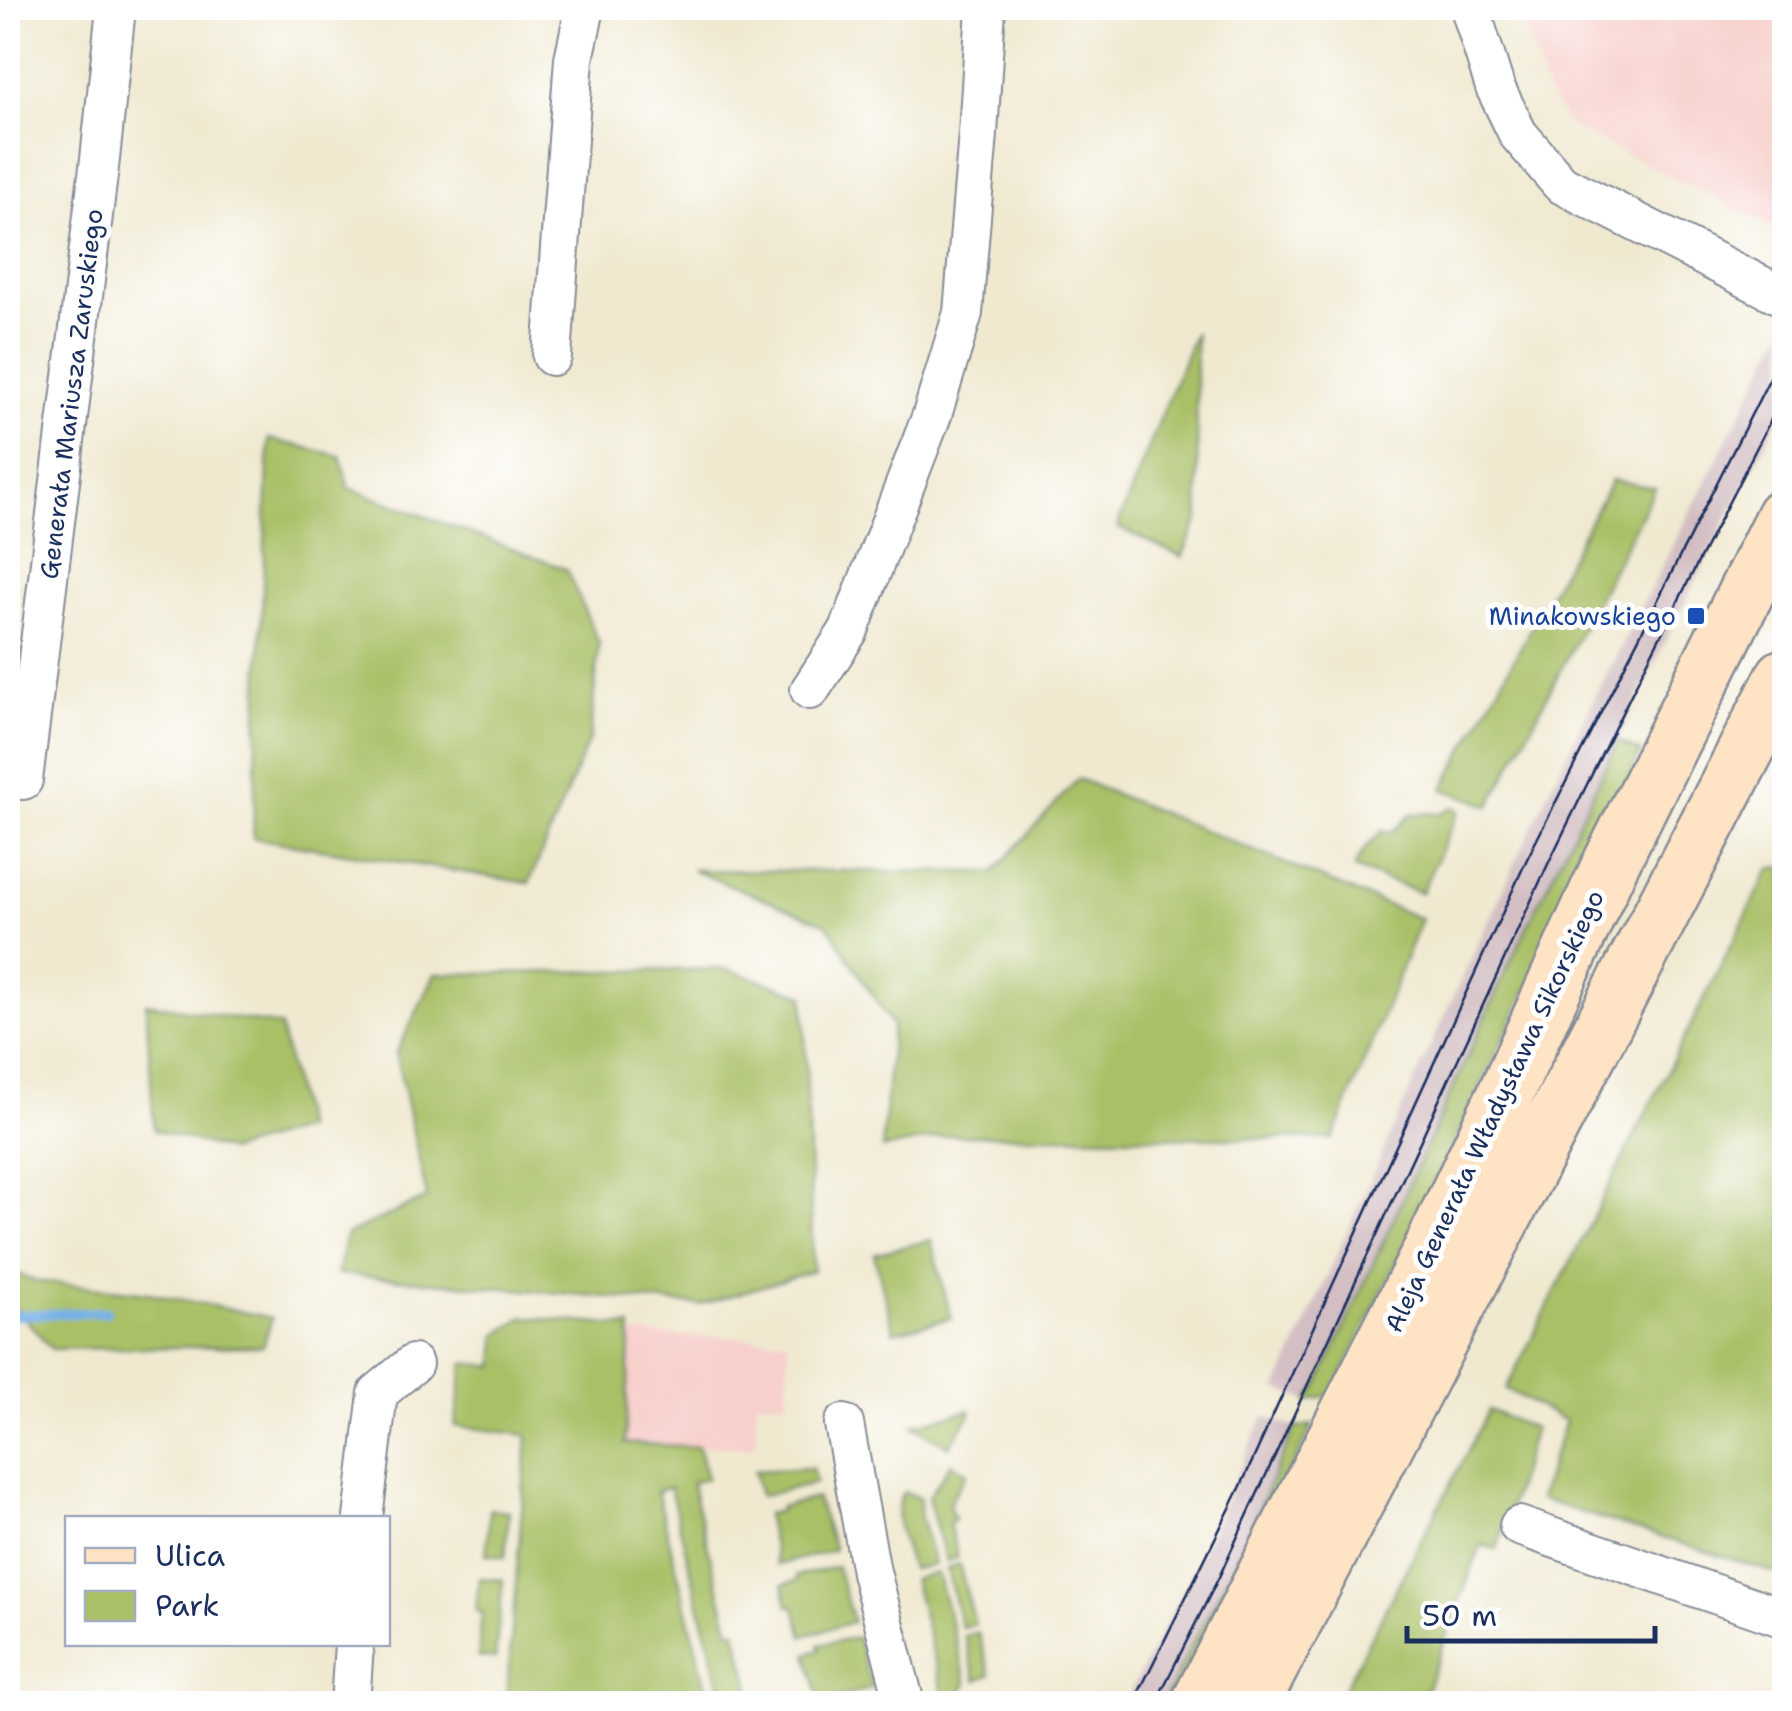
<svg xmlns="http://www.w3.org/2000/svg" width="1792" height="1711" font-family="'Shantell Sans',sans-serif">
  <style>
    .built { fill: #f7d0cc }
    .industrial { fill: #d2bec3 }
    .green { fill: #a9c066; stroke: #627862; stroke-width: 2.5 }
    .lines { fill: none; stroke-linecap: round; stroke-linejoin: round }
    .stream { stroke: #76b1e8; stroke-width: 10 }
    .minor-casing { stroke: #868c97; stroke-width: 42 }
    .secondary-casing { stroke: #868c97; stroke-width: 60 }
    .minor { stroke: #fff; stroke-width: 38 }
    .secondary { stroke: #fee4c5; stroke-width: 55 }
    .tram { stroke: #1b2f5e; stroke-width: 2.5 }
    .transit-dot { fill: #1a4fb4; stroke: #fff; stroke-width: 4 }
    .labels { text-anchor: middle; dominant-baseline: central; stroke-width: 10; stroke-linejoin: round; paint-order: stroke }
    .street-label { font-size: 25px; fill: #1b2f5e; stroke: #fff }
    .transit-label { font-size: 25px; fill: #164399; stroke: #fff; text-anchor: end }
  </style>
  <rect width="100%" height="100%" fill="#fff"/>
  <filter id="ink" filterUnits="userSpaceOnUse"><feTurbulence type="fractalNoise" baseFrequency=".01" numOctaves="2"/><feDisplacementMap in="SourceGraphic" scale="20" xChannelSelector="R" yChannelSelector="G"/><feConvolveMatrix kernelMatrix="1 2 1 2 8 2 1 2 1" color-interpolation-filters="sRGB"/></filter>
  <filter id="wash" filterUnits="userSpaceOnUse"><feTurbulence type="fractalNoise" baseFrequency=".0048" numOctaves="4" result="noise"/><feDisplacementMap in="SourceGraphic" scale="40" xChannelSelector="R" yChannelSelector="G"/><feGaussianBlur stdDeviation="2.25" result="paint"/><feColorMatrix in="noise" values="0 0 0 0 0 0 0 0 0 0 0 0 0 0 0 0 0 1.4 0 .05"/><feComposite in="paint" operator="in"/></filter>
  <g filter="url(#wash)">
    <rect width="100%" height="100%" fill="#f0e9d0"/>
    <path class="built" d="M 1519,8 L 1784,8 L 1783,232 L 1570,126 L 1548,95 Z
      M 630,1334 L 788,1340 L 788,1401 L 757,1402 L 755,1447 L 625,1444 Z"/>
    <path class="industrial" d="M 1784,329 L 1784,407 L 1677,618 L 1541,896 L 1315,1392 L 1313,1392 L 1308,1401 L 1277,1389 L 1422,1064 L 1541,808 L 1575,736 Z
      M 1264,1416 L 1295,1428 L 1230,1572 L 1162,1703 L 1124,1704 L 1192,1573 Z"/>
    <path class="green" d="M 1195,332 L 1199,519 L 1182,557 L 1117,527 Z
      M 269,439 L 340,456 L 349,488 L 566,569 L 599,643 L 590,737 L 529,883 L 253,838 Z
      M 1612,480 L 1655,488 L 1490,806 L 1443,789 Z
      M 1618,741 L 1641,752 L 1333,1394 L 1308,1401 L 1313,1392 L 1315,1392 L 1515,952 Z
      M 1078,779 L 1421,919 L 1333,1139 L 952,1135 L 882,1149 L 892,1025 L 827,924 L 692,870 L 994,872 Z
      M 1453,807 L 1459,811 L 1421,893 L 1354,868 L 1364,850 L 1382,831 L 1393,831 L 1411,814 L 1441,813 Z
      M 1784,867 L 1784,1552 L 1778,1574 L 1539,1499 L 1565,1421 L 1506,1389 L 1770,869 Z
      M 727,969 L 804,995 L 813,1271 L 700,1305 L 337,1274 L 346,1235 L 427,1198 L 396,1054 L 435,974 Z
      M 146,1003 L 280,1026 L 304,1129 L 230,1151 L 154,1130 Z
      M 931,1240 L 951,1318 L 894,1332 L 874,1254 Z
      M 8,1270 L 34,1281 L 149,1293 L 272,1318 L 263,1346 L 52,1349 L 8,1300 Z
      M 524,1317 L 631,1327 L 625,1443 L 698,1447 L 707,1478 L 691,1483 L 730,1631 L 736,1630 L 754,1703 L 724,1703 L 670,1488 L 657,1491 L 710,1703 L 506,1703 L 528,1435 L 455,1426 L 464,1363 L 495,1366 L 497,1335 Z
      M 970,1410 L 970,1415 L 949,1447 L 913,1425 Z
      M 1489,1410 L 1534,1429 L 1497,1549 L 1481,1545 L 1421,1703 L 1336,1704 Z
      M 1313,1425 L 1176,1703 L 1162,1704 L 1230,1572 L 1295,1428 Z
      M 951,1463 L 967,1473 L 949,1503 L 954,1520 L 949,1523 L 958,1557 L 946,1562 L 928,1498 Z
      M 812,1468 L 816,1483 L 760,1496 L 754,1471 Z
      M 903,1492 L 920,1498 L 920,1513 L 934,1565 L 911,1569 C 904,1543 890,1517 903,1492 Z
      M 816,1498 L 834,1550 L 777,1565 L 766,1514 L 780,1511 L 780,1507 Z
      M 490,1509 L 509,1511 L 505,1557 L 486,1555 Z
      M 959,1564 L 975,1624 L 961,1627 L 947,1569 Z
      M 837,1567 L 853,1622 L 803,1636 L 794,1605 L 788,1606 L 783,1585 L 797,1580 L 797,1576 Z
      M 937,1573 L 967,1683 L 955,1703 L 946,1703 L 913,1579 Z
      M 479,1578 L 503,1580 L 495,1659 L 478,1657 L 482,1612 L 476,1611 Z
      M 978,1632 L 990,1675 L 976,1680 L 964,1636 Z
      M 857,1637 L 872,1688 L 821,1703 L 807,1654 L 820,1650 L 819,1645 Z"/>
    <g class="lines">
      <path class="stream" d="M 8,1311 L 15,1315 L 106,1312"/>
    </g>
  </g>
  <g filter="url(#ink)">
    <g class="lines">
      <g class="minor-casing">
        <path id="minor" d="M 1470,8 L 1495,87 L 1518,134 L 1561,184 L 1784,297
          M 552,356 L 574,59 L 585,8
          M 810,690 L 849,630 L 932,415 L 963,313 L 978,134 L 986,8
          M 23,780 L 100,159 L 116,8
          M 844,1424 L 871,1572 L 905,1704
          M 363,1518 L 378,1393 L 413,1364
          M 1519,1526 L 1784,1618
          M 350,1704 L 354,1644"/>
      </g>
      <g class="secondary-casing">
        <path id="secondary" d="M 1199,1704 L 1429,1255 L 1506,1093 L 1609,867 L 1784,516
          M 1251,1704 L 1784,677"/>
      </g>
      <use href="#minor" class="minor"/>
      <use href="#secondary" class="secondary"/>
      <path class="tram" d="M 1133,1704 L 1240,1488 L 1527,859 L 1784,350
        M 1155,1704 L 1219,1577 L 1549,862 L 1643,670 L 1784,394"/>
    </g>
  </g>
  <rect class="transit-dot" x="1686" y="606" width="20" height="20" rx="5"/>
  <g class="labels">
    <g class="street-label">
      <text transform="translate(71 394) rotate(-83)">Generała Mariusza Zaruskiego</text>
      <text transform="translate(1494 1111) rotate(-65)">Aleja Generała Władysława Sikorskiego</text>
    </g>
    <g class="transit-label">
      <text x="1676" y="616">Minakowskiego</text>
    </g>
  </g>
  <rect width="1792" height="1711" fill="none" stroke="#fff" stroke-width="40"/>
  <rect x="65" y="1516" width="325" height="130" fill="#ffffff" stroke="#a4acbf" stroke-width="2.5"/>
  <rect x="85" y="1548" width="50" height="15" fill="#fee4c5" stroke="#a4acbf" stroke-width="2.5"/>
  <text x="155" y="1566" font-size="30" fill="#1b2f5e">Ulica</text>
  <rect x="85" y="1591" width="50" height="30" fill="#a9c066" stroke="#a4acbf" stroke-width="2.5"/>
  <text x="155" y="1616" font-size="30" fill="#1b2f5e">Park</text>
  <path d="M1407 1626v15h248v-15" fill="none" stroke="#1b2f5e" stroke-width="5"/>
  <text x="1422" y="1626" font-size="30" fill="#1b2f5e" stroke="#ffffff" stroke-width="8" paint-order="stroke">50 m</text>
</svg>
